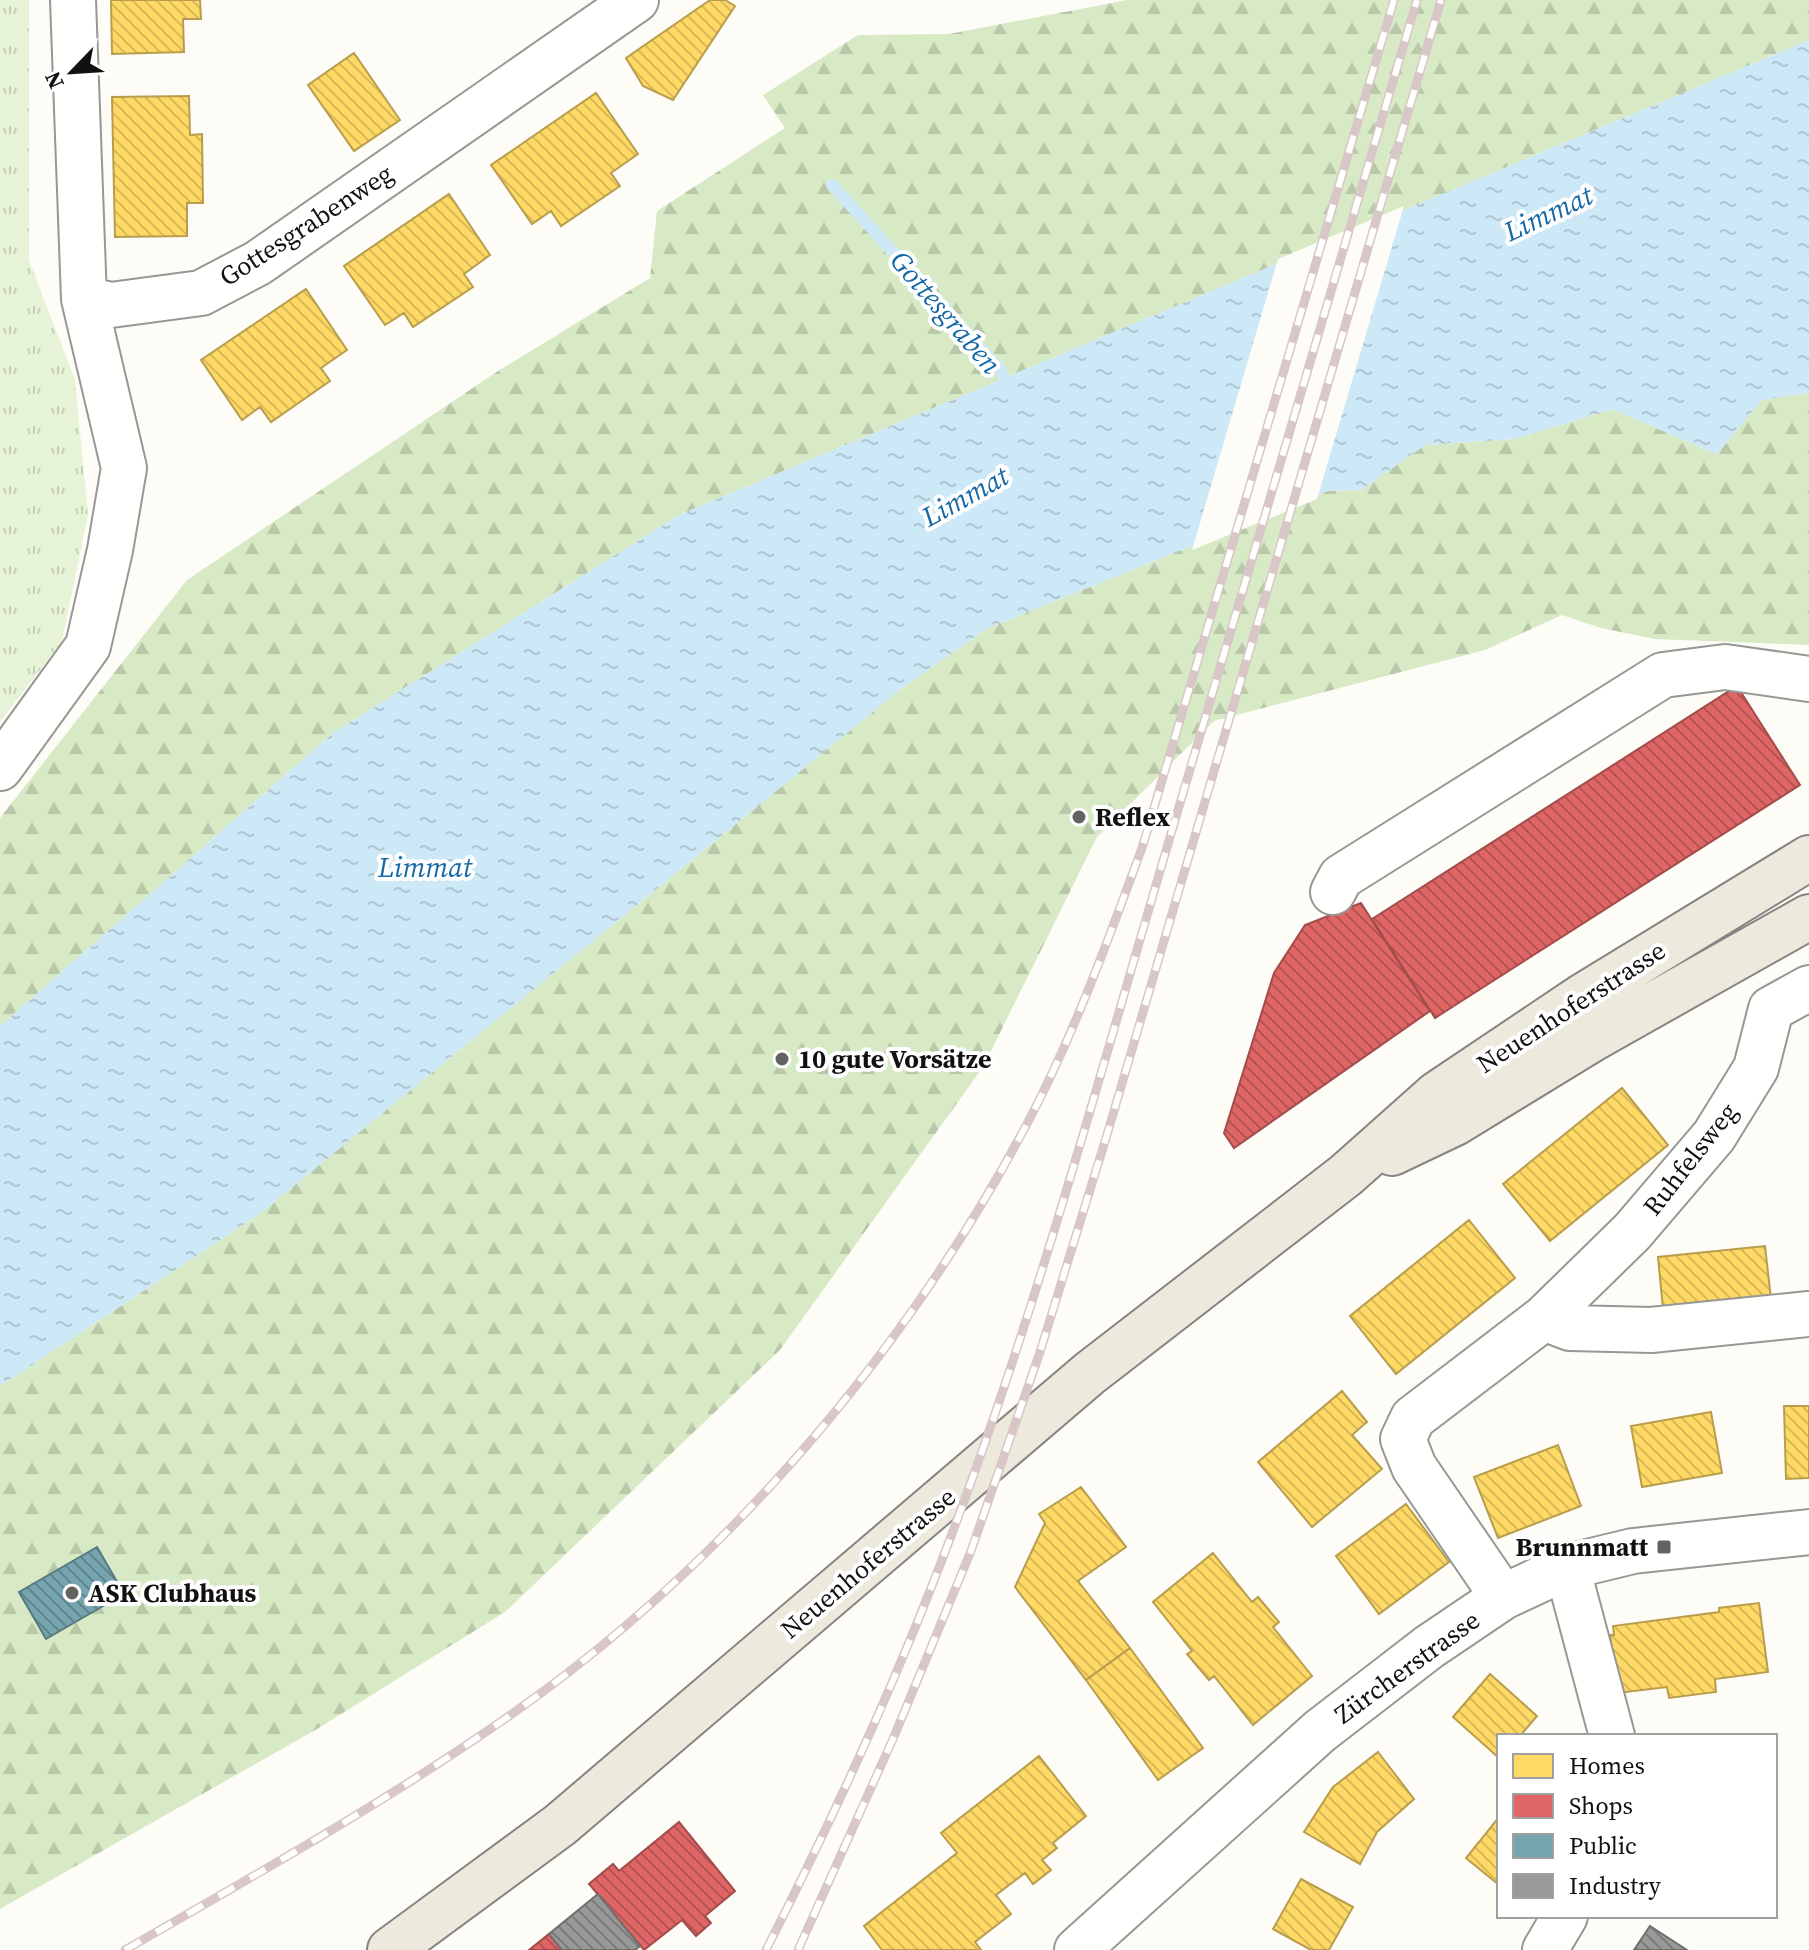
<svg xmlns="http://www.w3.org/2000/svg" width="1809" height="1950" font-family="'Source Serif 4',serif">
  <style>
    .grass { fill: url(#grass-tufts) }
    .forest { fill: url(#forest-firs) }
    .water { fill: url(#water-ripples) }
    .pier { fill: #fdfcf7 }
    .homes { fill: url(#homes-back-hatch); stroke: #b89d4c; stroke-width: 2 }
    .shops { fill: url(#shops-back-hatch); stroke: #a24c4c; stroke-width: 2 }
    .public { fill: url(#public-back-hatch); stroke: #587980; stroke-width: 2 }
    .industry { fill: url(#industry-back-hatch); stroke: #707070; stroke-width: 2 }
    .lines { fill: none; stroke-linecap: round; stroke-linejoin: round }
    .stream { stroke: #cde8f7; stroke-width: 12 }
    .minor-casing { stroke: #979795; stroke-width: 48 }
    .major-casing { stroke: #858482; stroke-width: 48 }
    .minor { stroke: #fffffe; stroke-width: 44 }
    .major { stroke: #ede9dc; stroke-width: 44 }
    .rail-casing { stroke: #d9c6c7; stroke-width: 9 }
    .rail { stroke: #fff; stroke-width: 6; stroke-dasharray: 18; stroke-linecap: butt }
    .poi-dot { fill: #646362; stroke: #fff; stroke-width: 3 }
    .labels { text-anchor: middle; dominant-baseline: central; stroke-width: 8; stroke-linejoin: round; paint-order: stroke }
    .street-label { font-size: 26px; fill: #111; stroke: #fff }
    .poi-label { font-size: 26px; font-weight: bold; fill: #111; stroke: #fff; text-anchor: start }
    .water-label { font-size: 28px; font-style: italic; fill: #1768a6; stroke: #fff }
  </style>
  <defs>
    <pattern id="grass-tufts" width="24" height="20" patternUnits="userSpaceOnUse" patternTransform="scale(2)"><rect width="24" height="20" fill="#e7f3d7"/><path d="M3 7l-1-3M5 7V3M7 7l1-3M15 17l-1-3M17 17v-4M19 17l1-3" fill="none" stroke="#c5cfb8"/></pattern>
    <pattern id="forest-firs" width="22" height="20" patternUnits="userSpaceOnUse" patternTransform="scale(2)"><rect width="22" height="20" fill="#d8eac5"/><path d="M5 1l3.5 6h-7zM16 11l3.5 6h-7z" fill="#b8c8a8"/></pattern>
    <pattern id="water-ripples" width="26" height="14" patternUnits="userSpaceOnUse" patternTransform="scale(2)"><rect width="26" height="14" fill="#cde8f7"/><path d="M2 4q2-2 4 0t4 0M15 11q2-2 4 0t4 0" fill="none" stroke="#afc6d3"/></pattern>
    <pattern id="homes-back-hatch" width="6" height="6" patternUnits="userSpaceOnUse" patternTransform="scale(2)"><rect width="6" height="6" fill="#ffd966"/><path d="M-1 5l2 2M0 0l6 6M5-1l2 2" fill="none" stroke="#dab957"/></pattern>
    <pattern id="shops-back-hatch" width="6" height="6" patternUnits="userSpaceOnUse" patternTransform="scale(2)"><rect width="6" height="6" fill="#e06666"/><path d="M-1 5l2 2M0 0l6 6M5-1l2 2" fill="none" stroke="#b45353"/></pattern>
    <pattern id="public-back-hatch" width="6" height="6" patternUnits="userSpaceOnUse" patternTransform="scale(2)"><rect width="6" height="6" fill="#76a5af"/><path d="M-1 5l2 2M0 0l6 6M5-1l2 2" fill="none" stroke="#5f858d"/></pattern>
    <pattern id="industry-back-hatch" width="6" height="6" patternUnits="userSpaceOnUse" patternTransform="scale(2)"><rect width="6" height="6" fill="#999"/><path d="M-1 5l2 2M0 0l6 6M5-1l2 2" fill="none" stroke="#7b7b7b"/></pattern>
  </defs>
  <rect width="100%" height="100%" fill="#fdfcf7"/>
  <path class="grass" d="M 0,0 L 29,0 L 29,260 L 75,380 L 88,515 L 62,641 L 0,722 Z"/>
  <path class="forest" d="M 1127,0 L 1809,0 L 1809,40 L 679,515 L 333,733 L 0,1026 L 0,818 L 187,580 L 498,371 L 650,278 L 657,211 L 785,128 L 763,95 L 858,35 L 949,34 Z
    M 1809,393 L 1809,645 L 1655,639 L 1601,628 L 1562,615 L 1485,650 L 1214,721 L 1097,837 L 983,1067 L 780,1350 L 505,1612 L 317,1729 L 0,1909 L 0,1386 L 258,1215 L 902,688 L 988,628 L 1328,491 L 1361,490 L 1425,445 L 1515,439 L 1612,409 L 1717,454 L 1762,400 Z"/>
  <path class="water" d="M 1809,40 L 1809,393 L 1762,400 L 1717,454 L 1612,409 L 1515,439 L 1425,445 L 1361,490 L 1328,491 L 988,628 L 902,688 L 258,1215 L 0,1386 L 0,1026 L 333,733 L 679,515 Z"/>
  <path class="pier" d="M 1404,206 L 1317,499 L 1192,550 L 1278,259 Z"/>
  <path class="homes" d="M 111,0 L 200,0 L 201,19 L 183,19 L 184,52 L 112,54 Z
    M 710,0 L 725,0 L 735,6 L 673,100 L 643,86 L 626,58 Z
    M 354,53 L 400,120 L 354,151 L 308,85 Z
    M 596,93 L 638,154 L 611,173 L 620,186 L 561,226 L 551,211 L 532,224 L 491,165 Z
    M 189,96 L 190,135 L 202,134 L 203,203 L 187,203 L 187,236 L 115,237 L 112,97 Z
    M 449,194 L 490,255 L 464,274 L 473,287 L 413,327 L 404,313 L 385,325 L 344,266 Z
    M 306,289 L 347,350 L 321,368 L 330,381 L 271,422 L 260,407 L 242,420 L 201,360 Z
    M 1622,1088 L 1668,1145 L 1550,1241 L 1503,1184 Z
    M 1469,1220 L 1515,1278 L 1396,1374 L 1350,1316 Z
    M 1765,1246 L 1772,1308 L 1664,1319 L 1658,1257 Z
    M 1342,1391 L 1367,1422 L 1352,1435 L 1382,1469 L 1312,1527 L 1258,1462 Z
    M 1784,1406 L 1809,1406 L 1809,1478 L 1786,1479 Z
    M 1711,1412 L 1722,1473 L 1642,1487 L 1631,1426 Z
    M 1558,1445 L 1581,1506 L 1498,1538 L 1474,1477 Z
    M 1081,1487 L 1126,1547 L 1078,1581 L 1130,1648 L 1086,1680 L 1015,1587 L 1045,1523 L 1039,1514 Z
    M 1406,1504 L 1449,1562 L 1379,1614 L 1336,1556 Z
    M 1213,1553 L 1252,1602 L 1258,1597 L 1279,1622 L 1273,1627 L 1312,1676 L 1253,1725 L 1214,1676 L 1209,1680 L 1187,1654 L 1192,1651 L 1153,1602 Z
    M 1759,1603 L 1768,1672 L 1715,1679 L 1716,1692 L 1669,1698 L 1667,1687 L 1618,1693 L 1610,1635 L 1614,1635 L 1613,1626 L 1719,1612 L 1719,1608 Z
    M 1130,1648 L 1203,1748 L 1158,1780 L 1086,1680 Z
    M 1490,1674 L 1537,1716 L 1520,1736 L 1499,1736 L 1499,1758 L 1453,1717 Z
    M 1378,1752 L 1414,1799 L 1377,1832 L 1360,1864 L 1304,1832 L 1333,1787 Z
    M 1039,1756 L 1086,1816 L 1053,1843 L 1057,1848 L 1042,1860 L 1051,1870 L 1033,1884 L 1025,1873 L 996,1895 L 1011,1914 L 975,1942 L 981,1950 L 882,1950 L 864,1926 L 957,1853 L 941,1833 Z
    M 1499,1817 L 1499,1885 L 1466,1858 Z
    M 1301,1879 L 1353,1907 L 1329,1950 L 1311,1950 L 1273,1929 Z"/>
  <path class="shops" d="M 1737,686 L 1800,785 L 1435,1018 L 1372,919 Z
    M 1361,903 L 1430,1011 L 1234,1148 L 1224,1133 L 1274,973 L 1305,925 Z
    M 679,1822 L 735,1891 L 705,1916 L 711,1923 L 696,1936 L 682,1920 L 644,1950 L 589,1884 L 613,1864 L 619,1871 Z
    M 549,1934 L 562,1950 L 529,1950 Z"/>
  <path class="public" d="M 97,1547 L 124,1594 L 46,1639 L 19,1592 Z"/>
  <path class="industry" d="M 598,1894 L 640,1946 L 635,1950 L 562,1950 L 549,1934 Z
    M 1650,1926 L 1687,1950 L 1634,1950 Z"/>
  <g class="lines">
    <path class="stream" d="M 832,185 L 1000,369 L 1012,393"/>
    <g class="minor-casing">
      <path id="minor" d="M 84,299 L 111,305 L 201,293 L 258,263 L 636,0
        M 0,768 L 88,646 L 110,550 L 124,468 L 84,299 L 73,0
        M 1333,892 L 1341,877 L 1663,675 L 1725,667 L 1809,679
        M 1544,1318 L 1570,1328 L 1651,1330 L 1809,1314
        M 1567,1567 L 1612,1736
        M 1503,1597 L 1414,1467 L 1403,1439 L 1413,1418 L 1544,1318 L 1632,1232 L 1714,1136 L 1756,1068 L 1771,1009 L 1809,988
        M 1077,1950 L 1320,1731 L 1429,1647 L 1503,1597 L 1567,1567 L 1633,1551 L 1809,1532
        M 1545,1950 L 1565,1916"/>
    </g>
    <g class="major-casing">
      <path id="major" d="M 1392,1153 L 1455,1123 L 1594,1038 L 1809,917
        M 390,1950 L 560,1825 L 1090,1373 L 1346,1175 L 1437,1094 L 1583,996 L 1809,858"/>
    </g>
    <use href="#minor" class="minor"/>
    <use href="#major" class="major"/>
    <g class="rail-casing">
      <path id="rail" d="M 125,1950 C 255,1875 386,1802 509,1716 C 724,1566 907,1352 1029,1120 C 1075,1032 1108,940 1142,848 L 1394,0
        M 766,1950 C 827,1830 884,1708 933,1583 C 1028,1342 1095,1091 1168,844 C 1251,562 1334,281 1417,0
        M 798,1950 L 893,1739 L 971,1551 L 1040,1352 L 1106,1138 L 1441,0"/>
    </g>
    <use href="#rail" class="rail"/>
  </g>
  <g class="poi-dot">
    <circle cx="1079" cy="817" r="8"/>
    <circle cx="782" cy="1059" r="8"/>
    <rect x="1656" y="1539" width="16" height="16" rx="4"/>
    <circle cx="72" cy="1593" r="8"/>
  </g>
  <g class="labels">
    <g class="street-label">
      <text transform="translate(306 225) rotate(-33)">Gottesgrabenweg</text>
      <text transform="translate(1571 1007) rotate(-33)">Neuenhoferstrasse</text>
      <text transform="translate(1690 1159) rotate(-52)">Ruhfelsweg</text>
      <text transform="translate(868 1563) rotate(-40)">Neuenhoferstrasse</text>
      <text transform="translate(1407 1667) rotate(-36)">Zürcherstrasse</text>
    </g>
    <g class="poi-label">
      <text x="1095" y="817">Reflex</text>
      <text x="798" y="1059">10 gute Vorsätze</text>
      <text x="1648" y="1547" text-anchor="end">Brunnmatt</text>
      <text x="88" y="1593">ASK Clubhaus</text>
    </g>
    <g class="water-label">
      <text transform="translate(1548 213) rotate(-25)">Limmat</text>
      <text transform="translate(946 312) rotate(49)">Gottesgraben</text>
      <text transform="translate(965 496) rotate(-29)">Limmat</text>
      <text x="425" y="867">Limmat</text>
    </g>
  </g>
  <rect x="1497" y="1734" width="280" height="184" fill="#ffffff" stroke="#a0a0a0" stroke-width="2"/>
  <rect x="1513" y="1754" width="40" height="24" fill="#ffd966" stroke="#a0a0a0" stroke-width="2"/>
  <text x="1569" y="1774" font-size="24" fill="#111111">Homes</text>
  <rect x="1513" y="1794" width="40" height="24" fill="#e06666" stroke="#a0a0a0" stroke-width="2"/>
  <text x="1569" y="1814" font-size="24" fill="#111111">Shops</text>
  <rect x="1513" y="1834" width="40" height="24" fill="#76a5af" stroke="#a0a0a0" stroke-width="2"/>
  <text x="1569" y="1854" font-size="24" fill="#111111">Public</text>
  <rect x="1513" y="1874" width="40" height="24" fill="#999999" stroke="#a0a0a0" stroke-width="2"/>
  <text x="1569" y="1894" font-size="24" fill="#111111">Industry</text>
  <g transform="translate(72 72) rotate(245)" stroke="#ffffff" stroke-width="6" paint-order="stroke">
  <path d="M0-6L14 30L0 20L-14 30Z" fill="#111111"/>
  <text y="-12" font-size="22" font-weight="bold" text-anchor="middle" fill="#111111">N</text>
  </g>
</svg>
